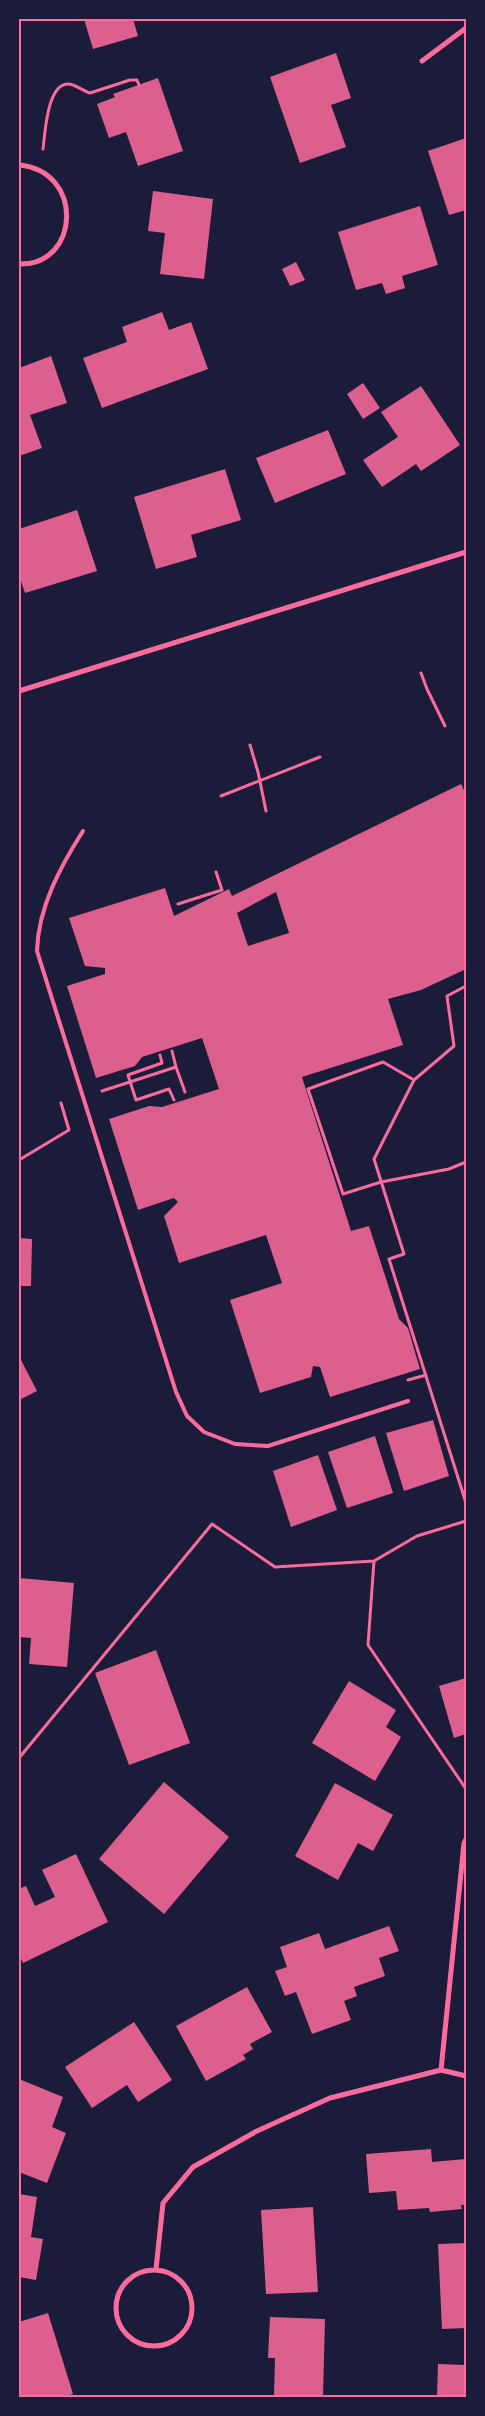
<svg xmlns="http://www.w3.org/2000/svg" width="485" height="2416" font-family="'Source Sans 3',sans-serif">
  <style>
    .building { fill: #dd5f8e; fill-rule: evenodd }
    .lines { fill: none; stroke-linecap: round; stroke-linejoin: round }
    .path { stroke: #ff6b9d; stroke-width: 3 }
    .service { stroke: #ff6b9d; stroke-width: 4 }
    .minor { stroke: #ff6b9d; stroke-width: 5 }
    .neatline { fill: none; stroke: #ff6b9d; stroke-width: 2 }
  </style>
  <rect width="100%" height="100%" fill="#1b1b3a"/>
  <path class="building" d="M 84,19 L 133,19 L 138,36 L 93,49 Z
    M 336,53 L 351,98 L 331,105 L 346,147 L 300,163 L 270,77 Z
    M 158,78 L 183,151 L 138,166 L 126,132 L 109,138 L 97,104 L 115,97 L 113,94 Z
    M 466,138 L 466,210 L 449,215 L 428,151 Z
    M 153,191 L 213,199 L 204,279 L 160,274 L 165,233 L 148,231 Z
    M 420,206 L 438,265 L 402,276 L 405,288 L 386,294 L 382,283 L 356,290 L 338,232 Z
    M 296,262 L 305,280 L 290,286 L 282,269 Z
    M 162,312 L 169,330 L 191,322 L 208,369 L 102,408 L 83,358 L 127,342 L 122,327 Z
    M 51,356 L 67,403 L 30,415 L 42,448 L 19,456 L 19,368 Z
    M 363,383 L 380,408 L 363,419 L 347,394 Z
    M 421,386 L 460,445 L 421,471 L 416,464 L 382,487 L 363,460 L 398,437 L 381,412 Z
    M 328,430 L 346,474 L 275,503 L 256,458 Z
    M 225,469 L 241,520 L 191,535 L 197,557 L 156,569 L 134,497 Z
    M 77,510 L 97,571 L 25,593 L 19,575 L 19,529 Z
    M 461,784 L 466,794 L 466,969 L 421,990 L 388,999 L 403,1045 L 302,1077 L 351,1231 L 369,1226 L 399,1319 L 408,1328 L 420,1369 L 330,1397 L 320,1367 L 313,1366 L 311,1377 L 260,1393 L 230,1300 L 282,1283 L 266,1235 L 179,1263 L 164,1216 L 178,1202 L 174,1198 L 138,1210 L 109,1119 L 149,1106 L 162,1107 L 219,1089 L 202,1038 L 142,1057 L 135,1066 L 96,1078 L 67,986 L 105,974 L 105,968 L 85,966 L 69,918 L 165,888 L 174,916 L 229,889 L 232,896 ZM 276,892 L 289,933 L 248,946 L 237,913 Z
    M 19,1238 L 32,1239 L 31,1286 L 19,1286 Z
    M 19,1356 L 37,1391 L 19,1400 Z
    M 433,1420 L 449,1476 L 404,1491 L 386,1433 Z
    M 375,1436 L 393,1493 L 347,1508 L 328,1452 Z
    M 318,1455 L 337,1510 L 291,1527 L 273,1471 Z
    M 19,1578 L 74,1583 L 67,1667 L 29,1664 L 31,1638 L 19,1637 Z
    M 156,1650 L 190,1743 L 129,1765 L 95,1673 Z
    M 466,1678 L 466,1734 L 454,1738 L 439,1686 Z
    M 349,1681 L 396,1710 L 386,1727 L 401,1737 L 375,1781 L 312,1743 Z
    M 164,1782 L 229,1837 L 164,1914 L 99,1859 Z
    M 335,1783 L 393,1815 L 373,1851 L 358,1843 L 338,1880 L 295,1856 Z
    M 76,1854 L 108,1922 L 23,1963 L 19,1954 L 19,1889 L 26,1886 L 35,1906 L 55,1897 L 42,1870 Z
    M 389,1926 L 399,1951 L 379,1958 L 385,1976 L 354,1987 L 357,1996 L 344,2001 L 351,2020 L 312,2034 L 296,1992 L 285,1996 L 275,1971 L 287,1967 L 280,1947 L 319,1933 L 325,1949 Z
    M 247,1987 L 272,2032 L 250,2044 L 253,2049 L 243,2055 L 246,2059 L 206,2081 L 176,2026 Z
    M 134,2022 L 172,2080 L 138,2102 L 127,2085 L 92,2108 L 65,2067 Z
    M 19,2079 L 63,2097 L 52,2127 L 66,2133 L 47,2183 L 19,2172 Z
    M 431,2149 L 432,2162 L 466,2159 L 466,2205 L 461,2205 L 462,2209 L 430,2212 L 429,2208 L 398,2210 L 396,2191 L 369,2193 L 366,2154 Z
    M 19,2194 L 37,2197 L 31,2237 L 43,2239 L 36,2280 L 19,2277 Z
    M 313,2207 L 318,2292 L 266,2294 L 261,2210 Z
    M 466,2243 L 466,2328 L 442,2329 L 438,2244 Z
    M 48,2313 L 73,2394 L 63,2397 L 20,2397 L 19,2322 Z
    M 270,2317 L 325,2319 L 323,2397 L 274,2395 L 275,2358 L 268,2358 Z
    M 438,2364 L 466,2365 L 466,2397 L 437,2397 Z"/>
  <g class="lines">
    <path class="path" d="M 43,149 C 45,134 47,84 68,84 C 75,84 83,91 90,93 L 130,80 L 137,80 L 139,85
      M 421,673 L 427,689 L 445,726
      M 250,745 L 258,772 L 266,811
      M 221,796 L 320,757
      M 178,904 L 222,890 L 216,872
      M 466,986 L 447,996 L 454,1046 L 414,1080 L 374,1159 L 404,1254 L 389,1259 L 466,1503
      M 160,1055 L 162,1063 L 128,1075 L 136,1100 L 169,1089 L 174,1100
      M 176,1067 L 185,1092
      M 414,1080 L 383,1062 L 308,1089 L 343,1194 L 381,1182 L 449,1169 L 466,1162
      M 102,1091 L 176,1067 L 172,1051
      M 19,1160 L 69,1130 L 61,1103
      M 408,1380 L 426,1375
      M 374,1561 L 368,1645 L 466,1789
      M 19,1758 L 212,1524 L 275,1567 L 374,1561 L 417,1536 L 466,1521"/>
    <path class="service" d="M 83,831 C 60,867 38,908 37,951 L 176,1392 L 187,1416 L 204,1432 L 235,1444 L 268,1446 L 408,1401"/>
    <path class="minor" d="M 422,61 L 466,28
      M 19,165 C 85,171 80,266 19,264
      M 19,691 L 466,552
      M 441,2070 L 466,2076
      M 156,2269 L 163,2203 L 193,2167 L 257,2131 L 330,2098 L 441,2070 L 464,1843 L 466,1839
      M116 2308a38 38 0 1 1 76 0a38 38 0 1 1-76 0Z"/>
  </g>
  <rect width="485" height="2416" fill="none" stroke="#1b1b3a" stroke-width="40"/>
  <rect x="20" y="20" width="445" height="2376" class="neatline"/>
</svg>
